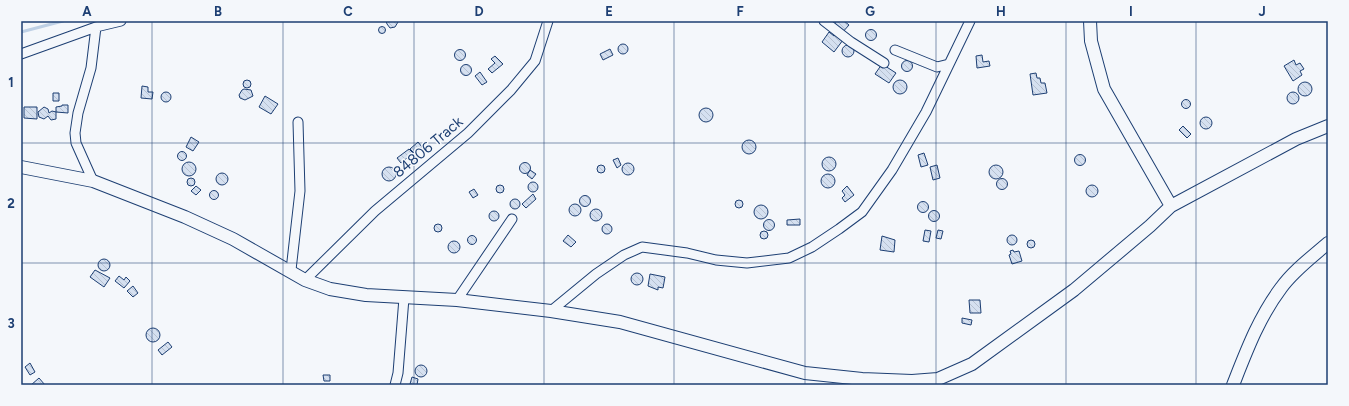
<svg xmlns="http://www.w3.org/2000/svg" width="1349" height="406" font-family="Figtree,sans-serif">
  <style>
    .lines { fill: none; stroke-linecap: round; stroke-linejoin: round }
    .stream { stroke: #bed0e5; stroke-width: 3 }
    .building { fill: url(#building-back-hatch); stroke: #1d3f73 }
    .street-casing { stroke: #1d3f73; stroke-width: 11 }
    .secondary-casing { stroke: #1d3f73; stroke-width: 14 }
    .street { stroke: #f4f7fb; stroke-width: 9 }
    .secondary { stroke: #f4f7fb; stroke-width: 12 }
    .grid { fill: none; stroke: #1d3f73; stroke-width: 1; stroke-opacity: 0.55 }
    .labels { text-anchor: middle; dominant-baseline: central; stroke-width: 3; stroke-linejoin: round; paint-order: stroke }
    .street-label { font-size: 15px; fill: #1d3f73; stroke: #f4f7fb }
    .neatline { fill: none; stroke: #1d3f73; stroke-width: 1.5 }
    .grid-label { font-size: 13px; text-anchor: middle; font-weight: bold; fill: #1d3f73 }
  </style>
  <defs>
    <pattern id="building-back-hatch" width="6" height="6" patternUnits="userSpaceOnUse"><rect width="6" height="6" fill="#d5e0f0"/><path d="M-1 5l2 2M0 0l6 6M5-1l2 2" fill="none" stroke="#b6c1d1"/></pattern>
  </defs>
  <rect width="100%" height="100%" fill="#f4f7fb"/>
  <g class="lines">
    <path class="stream" d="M 21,32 L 63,21"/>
  </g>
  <path class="building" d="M 386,21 L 397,21 L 398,22 L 395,27 L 390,28 L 387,24 Z
    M 836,21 L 844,21 L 849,25 L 841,34 L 833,26 Z
    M378.5 30a3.5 3.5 0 1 1 7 0a3.5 3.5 0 1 1-7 0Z
    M865.5 35a5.5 5.5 0 1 1 11 0a5.5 5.5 0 1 1-11 0Z
    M 829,32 L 834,36 L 835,34 L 843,40 L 834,52 L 822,42 Z
    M618 49a5 5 0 1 1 10 0a5 5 0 1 1-10 0Z
    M842 51a6 6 0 1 1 12 0a6 6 0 1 1-12 0Z
    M 610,49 L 613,55 L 603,60 L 600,54 Z
    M454.5 55a5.5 5.5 0 1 1 11 0a5.5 5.5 0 1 1-11 0Z
    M 982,55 L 983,62 L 989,61 L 990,66 L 977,68 L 976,56 Z
    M 495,56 L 503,64 L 492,73 L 488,69 L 495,63 L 491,59 Z
    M 1294,60 L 1296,65 L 1300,63 L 1304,69 L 1300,71 L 1302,75 L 1293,81 L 1284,66 Z
    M901.5 66a5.5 5.5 0 1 1 11 0a5.5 5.5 0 1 1-11 0Z
    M 882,64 L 896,73 L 889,83 L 875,74 Z
    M460.5 70a5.5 5.5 0 1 1 11 0a5.5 5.5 0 1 1-11 0Z
    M 480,72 L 487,82 L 482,85 L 475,76 Z
    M 1036,73 L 1037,78 L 1040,78 L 1041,83 L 1045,83 L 1047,93 L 1033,95 L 1030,74 Z
    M243 84a4 4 0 1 1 8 0a4 4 0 1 1-8 0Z
    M893 87a7 7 0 1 1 14 0a7 7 0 1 1-14 0Z
    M1298 89a7 7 0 1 1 14 0a7 7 0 1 1-14 0Z
    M 142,86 L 148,87 L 148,92 L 153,92 L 152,99 L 141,98 Z
    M 244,89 L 251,90 L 253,96 L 245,100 L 240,98 L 239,95 L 242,90 Z
    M161 97a5 5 0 1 1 10 0a5 5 0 1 1-10 0Z
    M1287 98a6 6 0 1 1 12 0a6 6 0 1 1-12 0Z
    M 53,93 L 59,93 L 59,101 L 53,101 Z
    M 265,96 L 278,104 L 271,114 L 259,107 Z
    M1181.5 104a4.5 4.5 0 1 1 9 0a4.5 4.5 0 1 1-9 0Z
    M 62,105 L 68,105 L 68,113 L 56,112 L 56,107 L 62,106 Z
    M 24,107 L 37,107 L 37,119 L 24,118 Z
    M 44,107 L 48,109 L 49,113 L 52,111 L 56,112 L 56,119 L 51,120 L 48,116 L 44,119 L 39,117 L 38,112 Z
    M699 115a7 7 0 1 1 14 0a7 7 0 1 1-14 0Z
    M1200 123a6 6 0 1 1 12 0a6 6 0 1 1-12 0Z
    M 1183,126 L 1191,134 L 1187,138 L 1179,130 Z
    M 191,137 L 199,142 L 193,151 L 186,147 Z
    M742 147a7 7 0 1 1 14 0a7 7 0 1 1-14 0Z
    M 418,142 L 422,147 L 414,153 L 410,149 Z
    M 409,149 L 413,153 L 401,163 L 397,158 Z
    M177.5 156a4.5 4.5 0 1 1 9 0a4.5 4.5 0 1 1-9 0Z
    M 924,153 L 928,165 L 921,167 L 918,155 Z
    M1074.5 160a5.5 5.5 0 1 1 11 0a5.5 5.5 0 1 1-11 0Z
    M822 164a7 7 0 1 1 14 0a7 7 0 1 1-14 0Z
    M 618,158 L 621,165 L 617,168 L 613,160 Z
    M182 169a7 7 0 1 1 14 0a7 7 0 1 1-14 0Z
    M519.5 168a5.5 5.5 0 1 1 11 0a5.5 5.5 0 1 1-11 0Z
    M622 169a6 6 0 1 1 12 0a6 6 0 1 1-12 0Z
    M 937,165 L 940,178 L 933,180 L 930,167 Z
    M597 169a4 4 0 1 1 8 0a4 4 0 1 1-8 0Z
    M989 172a7 7 0 1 1 14 0a7 7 0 1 1-14 0Z
    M382 174a7 7 0 1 1 14 0a7 7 0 1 1-14 0Z
    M 530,170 L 536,174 L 532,179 L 527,175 Z
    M216 179a6 6 0 1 1 12 0a6 6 0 1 1-12 0Z
    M821 181a7 7 0 1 1 14 0a7 7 0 1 1-14 0Z
    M187 182a4 4 0 1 1 8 0a4 4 0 1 1-8 0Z
    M996.5 184a5.5 5.5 0 1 1 11 0a5.5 5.5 0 1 1-11 0Z
    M528 187a5 5 0 1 1 10 0a5 5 0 1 1-10 0Z
    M496 189a4 4 0 1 1 8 0a4 4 0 1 1-8 0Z
    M1086 191a6 6 0 1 1 12 0a6 6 0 1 1-12 0Z
    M 196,186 L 201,190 L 196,195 L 191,191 Z
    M 847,186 L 854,195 L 845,202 L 842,198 L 845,195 L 842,191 Z
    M 474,189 L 478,195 L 473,198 L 469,192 Z
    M209.5 195a4.5 4.5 0 1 1 9 0a4.5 4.5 0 1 1-9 0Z
    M 533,194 L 536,199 L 526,208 L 522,204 Z
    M579.5 201a5.5 5.5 0 1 1 11 0a5.5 5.5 0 1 1-11 0Z
    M510 204a5 5 0 1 1 10 0a5 5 0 1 1-10 0Z
    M735 204a4 4 0 1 1 8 0a4 4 0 1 1-8 0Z
    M917.5 207a5.5 5.5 0 1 1 11 0a5.5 5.5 0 1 1-11 0Z
    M569 210a6 6 0 1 1 12 0a6 6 0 1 1-12 0Z
    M754 212a7 7 0 1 1 14 0a7 7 0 1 1-14 0Z
    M590 215a6 6 0 1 1 12 0a6 6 0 1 1-12 0Z
    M928.5 216a5.5 5.5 0 1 1 11 0a5.5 5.5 0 1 1-11 0Z
    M489 216a5 5 0 1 1 10 0a5 5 0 1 1-10 0Z
    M 800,219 L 800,225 L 787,225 L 787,220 Z
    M763.5 225a5.5 5.5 0 1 1 11 0a5.5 5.5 0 1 1-11 0Z
    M434 228a4 4 0 1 1 8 0a4 4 0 1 1-8 0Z
    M602 229a5 5 0 1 1 10 0a5 5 0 1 1-10 0Z
    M 925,230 L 931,231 L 929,242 L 923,241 Z
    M 938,230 L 943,231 L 941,239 L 936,238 Z
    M760 235a4 4 0 1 1 8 0a4 4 0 1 1-8 0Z
    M 568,235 L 576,242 L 571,247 L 563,241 Z
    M1007 240a5 5 0 1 1 10 0a5 5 0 1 1-10 0Z
    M467.5 240a4.5 4.5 0 1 1 9 0a4.5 4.5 0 1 1-9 0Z
    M 882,236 L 895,240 L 894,252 L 880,250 Z
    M1027 244a4 4 0 1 1 8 0a4 4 0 1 1-8 0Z
    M448 247a6 6 0 1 1 12 0a6 6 0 1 1-12 0Z
    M 1013,250 L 1014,252 L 1019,251 L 1022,261 L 1012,264 L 1009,255 L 1011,254 L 1010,251 Z
    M98 265a6 6 0 1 1 12 0a6 6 0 1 1-12 0Z
    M 95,270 L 110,278 L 104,287 L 90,277 Z
    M631 279a6 6 0 1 1 12 0a6 6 0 1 1-12 0Z
    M 650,274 L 665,277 L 663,288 L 658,287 L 658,290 L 648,286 Z
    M 119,276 L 124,280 L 126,277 L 130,281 L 124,288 L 115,281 Z
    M 133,286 L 138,293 L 133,297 L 127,291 Z
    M 969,300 L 980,300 L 981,313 L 970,313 Z
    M 962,318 L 972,320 L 971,325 L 962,323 Z
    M146 335a7 7 0 1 1 14 0a7 7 0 1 1-14 0Z
    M 168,342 L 172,347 L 162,355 L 158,350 Z
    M 30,363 L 35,372 L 30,375 L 25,367 Z
    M415 371a6 6 0 1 1 12 0a6 6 0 1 1-12 0Z
    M 323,375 L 330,375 L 330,381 L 324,381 Z
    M 412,377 L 418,379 L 417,385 L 410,384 Z
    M 39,378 L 45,385 L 31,385 Z"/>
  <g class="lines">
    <g class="street-casing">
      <path id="street" d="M 824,21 L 851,42 L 884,63
        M 895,50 L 937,67 L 949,64
        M 21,54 L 96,27 L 121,21
        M 93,181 L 76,143 L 75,133 L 78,113 L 91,68 L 96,27
        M 291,270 L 300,191 L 298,122
        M 305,280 L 375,211 L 468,133 L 511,90 L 535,61 L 548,21
        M 457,300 L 512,219
        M 551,311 L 596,274 L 624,255 L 642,247 L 687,253 L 716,260 L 747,263 L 789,258 L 812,247 L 839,229 L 862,212 L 892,170 L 926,112 L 970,21
        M 395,385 L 398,373 L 404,298"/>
    </g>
    <g class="secondary-casing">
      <path id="secondary" d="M 1090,21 L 1091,41 L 1104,89 L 1171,206
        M 21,167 L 93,181 L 185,217 L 233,239 L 305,280 L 330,289 L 366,295 L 457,300 L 551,311 L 620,322 L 805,373 L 862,379 L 912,381 L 938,379 L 972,364 L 1074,290 L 1150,226 L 1171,206 L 1296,139 L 1328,126
        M 1233,385 C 1246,352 1259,317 1281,288 C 1293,271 1312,257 1328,243"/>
    </g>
    <use href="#street" class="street"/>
    <use href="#secondary" class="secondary"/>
  </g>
  <path class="grid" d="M 152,21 L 152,385M 283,21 L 283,385M 414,21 L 414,385M 544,21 L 544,385M 674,21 L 674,385M 805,21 L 805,385M 936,21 L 936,385M 1066,21 L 1066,385M 1196,21 L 1196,385M 21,143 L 1328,143M 21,263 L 1328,263"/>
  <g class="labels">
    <g class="street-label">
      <text transform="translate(428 147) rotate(-40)">84806 Track</text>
    </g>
  </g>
  <rect width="1349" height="406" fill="none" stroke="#f4f7fb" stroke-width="44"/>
  <rect x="22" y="22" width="1305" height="362" class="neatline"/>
  <g class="grid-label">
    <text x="87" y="16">A</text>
    <text x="218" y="16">B</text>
    <text x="348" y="16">C</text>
    <text x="479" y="16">D</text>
    <text x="609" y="16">E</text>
    <text x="740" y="16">F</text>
    <text x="870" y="16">G</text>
    <text x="1001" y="16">H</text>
    <text x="1131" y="16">I</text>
    <text x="1262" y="16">J</text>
    <text x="11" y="87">1</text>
    <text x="11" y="208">2</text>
    <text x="11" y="328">3</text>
  </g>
</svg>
